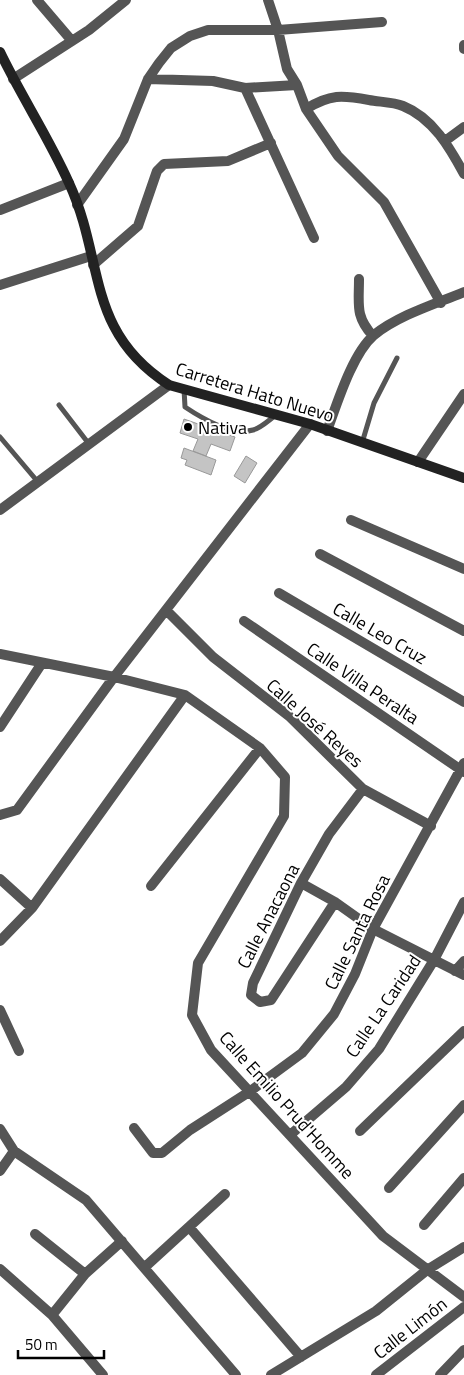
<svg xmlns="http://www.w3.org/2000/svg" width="464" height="1375" font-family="'Titillium Web',sans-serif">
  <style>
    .building { fill: #c4c4c4; stroke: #999 }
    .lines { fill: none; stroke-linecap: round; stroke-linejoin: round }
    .service { stroke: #555; stroke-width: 5 }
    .minor { stroke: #555; stroke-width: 10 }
    .secondary { stroke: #222; stroke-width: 10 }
    .poi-dot { fill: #000; stroke: #fff; stroke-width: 2 }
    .labels { text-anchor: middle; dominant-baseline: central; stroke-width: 4; stroke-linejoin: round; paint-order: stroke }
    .street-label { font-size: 18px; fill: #000; stroke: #fff }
    .poi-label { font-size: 18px; fill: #000; stroke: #fff; text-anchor: start }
  </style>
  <rect width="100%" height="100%" fill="#fff"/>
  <path class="building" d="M 184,419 L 235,437 L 230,451 L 211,444 L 206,456 L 193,451 L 198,439 L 180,433 Z
    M 184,448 L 216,460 L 211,475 L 185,465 L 187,460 L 181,458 Z
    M 246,456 L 257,463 L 245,483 L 234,476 Z"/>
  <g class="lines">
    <path class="service" d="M 184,389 L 185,407 C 203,419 232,436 253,430 C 261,428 269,420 276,415
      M 59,405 L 89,444
      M 0,437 L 38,482
      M 362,443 L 374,403 L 397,358"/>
    <path class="minor" d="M 37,0 L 72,41
      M 268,0 L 278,30 L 287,69 L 297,85 L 306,109 L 338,156 L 384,202 L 441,303
      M 464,45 L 464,49
      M 13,79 L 89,30 L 126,0
      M 148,79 L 213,81 L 245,88 L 297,85
      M 245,88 L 314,238
      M 306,109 C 330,94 342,95 369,100 C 379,102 393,102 403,106 C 433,118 450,148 464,174
      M 445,141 L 464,127
      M 77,205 L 124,139 L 148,79 L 159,63 L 171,48 L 190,36 L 208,30 L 278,30 L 382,22
      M 0,210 L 69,183
      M 93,265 L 138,226 L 157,171 L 164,164 L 228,161 L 271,143
      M 359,279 C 359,305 355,316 373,336
      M 0,285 L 91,256
      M 327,431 C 337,404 352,354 374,335 C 399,315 435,304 464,292
      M 418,462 L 464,394
      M 0,510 L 169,385
      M 351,520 L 464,569
      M 320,554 L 464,631
      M 279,593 L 464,702
      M 166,610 L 213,657 L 289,716 L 363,789 L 431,826
      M 244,621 L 464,772
      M 0,654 L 114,677 L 185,695 L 260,748 L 285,777 L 284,816 L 198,963 L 192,1015 L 211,1050 L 383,1236 L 464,1297
      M 0,727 L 42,663
      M 0,815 L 17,810 L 114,677 L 310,424
      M 0,879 L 32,908
      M 301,883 L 335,902 L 373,929 L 464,975
      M 151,886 L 260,748
      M 335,902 L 271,1000 L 260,1002 L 251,995 L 253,983 L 301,883 L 329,834 L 363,789
      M 0,941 L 32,908 L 185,695
      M 455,971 L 464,961
      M 0,1010 L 19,1051
      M 134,1128 L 153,1153 L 162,1153 L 190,1130 L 249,1092 L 302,1053 L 334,1014 L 355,974 L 373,929 L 464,763
      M 0,1129 L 14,1151 L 86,1200 L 236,1375
      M 360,1131 L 464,1031
      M 290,1135 L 346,1087 L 379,1049 L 434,960 L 464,902
      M 0,1171 L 14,1151
      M 389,1188 L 464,1105
      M 424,1225 L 464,1178
      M 189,1227 L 301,1357
      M 35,1234 L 85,1274
      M 145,1267 L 225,1194
      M 0,1269 L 52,1315 L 103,1375
      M 52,1315 L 85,1274 L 122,1241
      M 271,1375 L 376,1311 L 427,1270 L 464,1247
      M 376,1375 L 464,1307
      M 440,1375 L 464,1350"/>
    <path class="secondary" d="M 0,52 C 21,96 49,138 69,183 C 105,261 85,331 169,385 L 310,424 L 464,478"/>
  </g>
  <circle class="poi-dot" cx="188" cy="427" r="5"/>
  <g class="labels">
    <g class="street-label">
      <text transform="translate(255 392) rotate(17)">Carretera Hato Nuevo</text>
      <text transform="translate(380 633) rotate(30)">Calle Leo Cruz</text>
      <text transform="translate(363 683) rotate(34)">Calle Villa Peralta</text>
      <text transform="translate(315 723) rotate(42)">Calle José Reyes</text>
      <text transform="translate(268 916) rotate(-63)">Calle Anacaona</text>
      <text transform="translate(357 932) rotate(-64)">Calle Santa Rosa</text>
      <text transform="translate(383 1006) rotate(-56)">Calle La Caridad</text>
      <text transform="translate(287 1105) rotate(48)">Calle Emilio Prud'Homme</text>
      <text transform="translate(410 1328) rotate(-38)">Calle Limón</text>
    </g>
    <g class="poi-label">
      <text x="198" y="427">Nativa</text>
    </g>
  </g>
  <path d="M18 1350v8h86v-8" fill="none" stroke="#000000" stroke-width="2.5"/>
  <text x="25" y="1350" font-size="15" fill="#000000" stroke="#ffffff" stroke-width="4" paint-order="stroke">50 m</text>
</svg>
